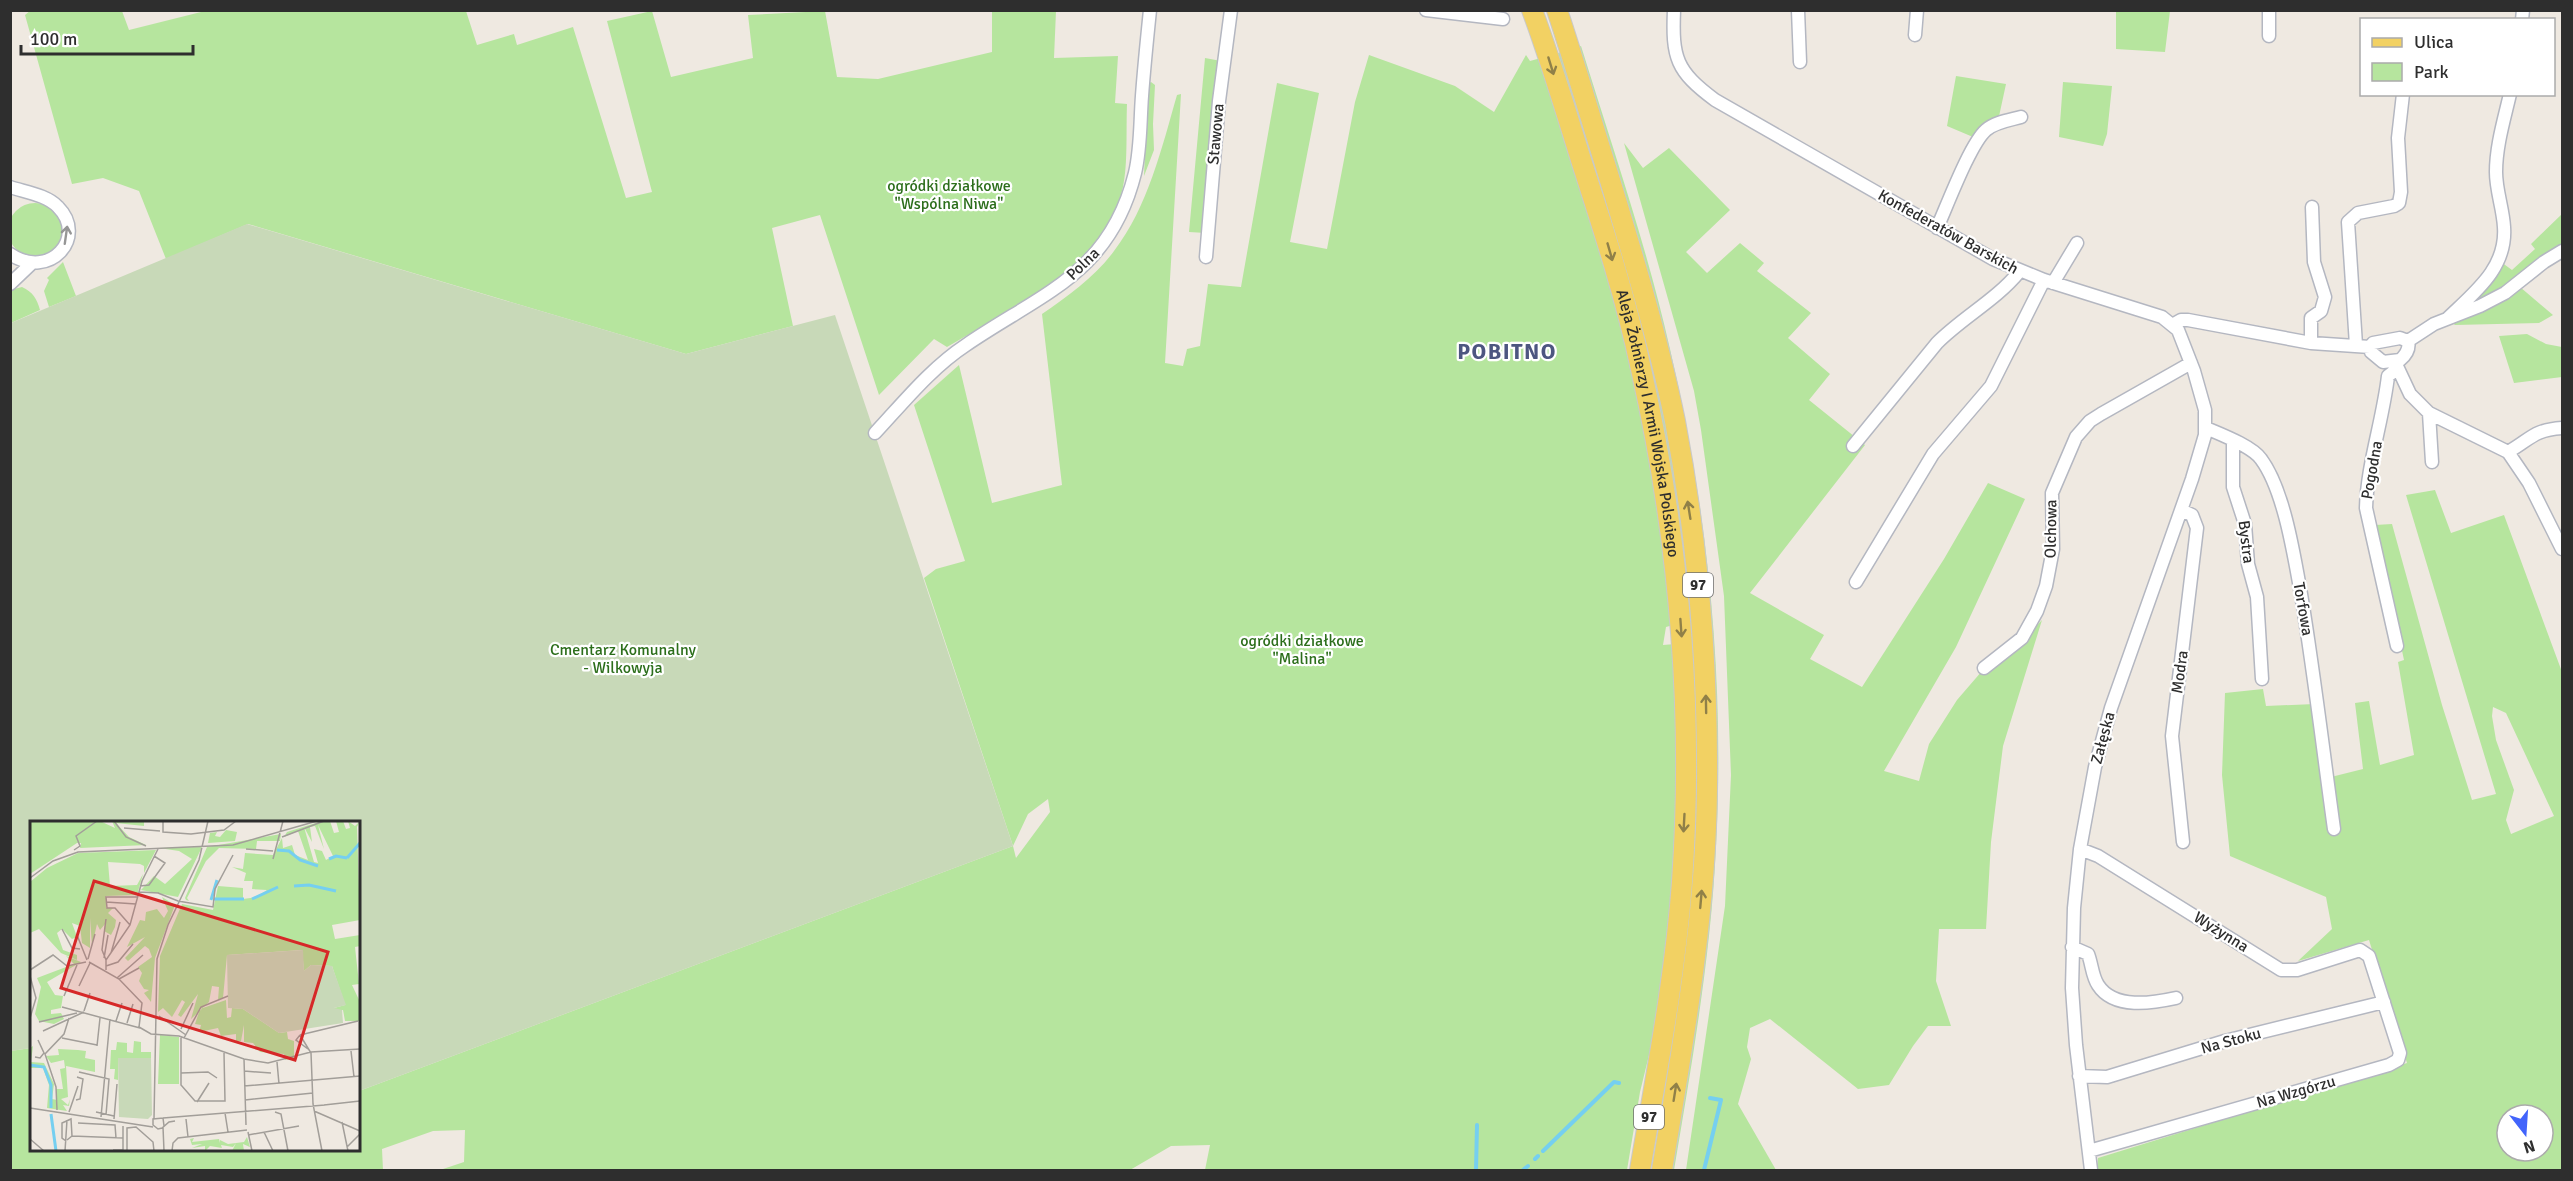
<svg xmlns="http://www.w3.org/2000/svg" width="2573" height="1181" font-family="Signika,sans-serif">
  <style>
    .green { fill: #b6e59e; fill-rule: evenodd }
    .cemetery { fill: #c8d9b8 }
    .lines { fill: none; stroke-linecap: round; stroke-linejoin: round }
    .stream { stroke: #75cff0; stroke-width: 4 }
    .minor-casing { stroke: #b4b7c1; stroke-width: 15 }
    .primary-casing { stroke: #c9c9c9; stroke-width: 22 }
    .minor { stroke: #fff; stroke-width: 12 }
    .primary { stroke: #f2d163; stroke-width: 20 }
    .oneway { stroke: #908048 }
    .oneway2 { stroke: #969696 }
    .labels { text-anchor: middle; dominant-baseline: central; stroke-width: 4.5; stroke-linejoin: round; paint-order: stroke }
    .shield { fill: #fff; stroke: #6d6d6d; stroke-width: 1.5 }
    .shield-label { font-size: 15px; font-weight: bold; fill: #2e2e2e }
    .street-label { font-size: 16px; fill: #2e2e2e; stroke: #fff }
    .park-label { font-size: 16px; fill: #2c6e1b; stroke: #fff }
    .district-label { font-size: 22px; font-weight: bold; letter-spacing: 1.5px; fill: #4d5680; stroke: #fff }
    .inset-river { fill: none; stroke: #75cff0; stroke-width: 3 }
    .inset-road { fill: none; stroke: #a29e99; stroke-width: 1.5 }
    .view { fill: #d62828; fill-opacity: 0.15; stroke: #d62828; stroke-width: 3 }
    .inset-edge { fill: none; stroke: #2e2e2e; stroke-width: 3 }
  </style>
  <rect width="100%" height="100%" fill="#efe9e1"/>
  <path class="green" d="M 31,10 L 122,11 L 129,30 L 209,10 L 466,11 L 477,45 L 514,34 L 517,45 L 573,27 L 626,198 L 652,192 L 607,21 L 652,11 L 671,77 L 753,58 L 748,15 L 825,11 L 837,77 L 878,79 L 992,52 L 992,11 L 1056,11 L 1054,58 L 1118,56 L 1115,103 L 1127,104 C 1126,128 1128,164 1123,187 C 1106,268 1011,309 947,347 L 934,339 L 879,395 L 820,215 L 772,228 L 793,326 L 686,354 L 248,224 L 166,259 L 139,191 L 103,178 L 72,184 L 25,15 Z
    M 2116,11 L 2170,11 L 2165,52 L 2116,49 Z
    M 1581,46 C 1612,146 1647,247 1670,349 C 1708,512 1725,679 1716,846 C 1711,955 1692,1063 1674,1170 L 1669,1170 L 1693,1024 L 1702,559 L 1576,48 Z
    M 1562,52 L 1649,341 L 1674,460 L 1694,625 L 1699,760 L 1696,875 L 1684,989 L 1654,1170 L 1652,1170 L 1669,1072 L 1675,1016 L 1685,589 L 1555,54 Z
    M 1369,55 L 1455,86 L 1494,112 L 1526,55 L 1530,61 L 1541,58 L 1613,291 L 1652,459 L 1673,625 L 1666,627 L 1663,645 L 1675,644 L 1678,713 L 1675,831 L 1670,932 L 1661,1006 L 1640,1092 L 1627,1170 L 1205,1170 L 1210,1145 L 1171,1146 L 1130,1170 L 440,1170 L 464,1162 L 465,1130 L 433,1131 L 382,1149 L 383,1170 L 11,1170 L 10,1051 L 31,1048 L 32,1150 L 358,1150 L 359,1091 L 1013,846 L 924,578 L 936,569 L 965,561 L 914,405 L 959,365 L 992,503 L 1062,485 L 1042,314 C 1067,297 1096,276 1114,251 C 1148,207 1162,147 1177,95 L 1181,94 L 1165,363 L 1183,366 L 1187,349 L 1200,346 L 1208,284 L 1241,287 L 1277,83 L 1319,93 L 1290,242 L 1327,249 L 1355,102 ZM 1048,799 L 1050,812 L 1016,858 L 1013,846 L 1028,814 Z
    M 1205,58 L 1221,61 L 1206,233 L 1189,232 Z
    M 1956,76 L 2006,84 L 1998,121 L 1973,137 L 1947,126 Z
    M 1151,82 L 1155,85 L 1153,124 L 1154,150 L 1144,176 L 1148,84 Z
    M 2063,82 L 2112,86 L 2107,134 L 2103,146 L 2059,137 Z
    M 1624,143 L 1643,168 L 1669,148 L 1730,210 L 1686,252 L 1707,273 L 1740,243 L 1764,263 L 1757,271 L 1811,313 L 1788,338 L 1830,374 L 1809,400 L 1865,445 L 1750,593 L 1824,635 L 1810,659 L 1862,687 L 1944,559 L 1988,483 L 2025,499 L 1956,647 L 1884,771 L 1919,781 L 1929,744 L 1957,700 L 1982,671 L 2020,643 L 2042,620 L 2003,746 L 1991,842 L 1986,929 L 1939,929 L 1936,981 L 1951,1026 L 1928,1026 L 1913,1046 L 1889,1085 L 1858,1089 L 1770,1019 L 1750,1028 L 1747,1047 L 1751,1059 L 1738,1104 L 1776,1170 L 1686,1170 L 1725,906 L 1731,775 L 1724,596 L 1701,430 L 1694,391 Z
    M8 230a27 27 0 1 1 54 0a27 27 0 1 1-54 0Z
    M 2562,214 L 2562,245 L 2540,258 L 2510,287 L 2479,304 L 2470,302 L 2501,262 L 2512,270 L 2535,249 L 2531,244 Z
    M 63,262 L 76,296 L 49,307 L 44,291 L 49,280 L 47,278 Z
    M 22,287 C 33,292 37,299 40,310 L 11,323 L 10,290 Z
    M 2520,287 L 2553,315 L 2539,323 L 2455,325 L 2450,321 L 2479,314 Z
    M 2527,334 L 2546,344 L 2562,347 L 2562,377 L 2514,383 L 2499,336 Z
    M 2435,490 L 2451,533 L 2504,515 L 2562,672 L 2562,1170 L 2097,1170 L 2098,1158 L 2407,1063 L 2369,940 L 2298,961 L 2332,929 L 2326,897 L 2230,856 L 2222,775 L 2225,693 L 2263,689 L 2266,706 L 2315,704 L 2331,777 L 2363,769 L 2355,703 L 2369,701 L 2380,765 L 2414,755 L 2398,662 L 2404,660 L 2375,525 L 2392,524 L 2442,705 L 2472,800 L 2496,794 L 2406,495 ZM 2493,707 L 2506,713 L 2554,816 L 2511,834 L 2506,820 L 2514,790 L 2496,740 L 2492,716 ZM 2507,1115 L 2543,1115 L 2543,1151 L 2507,1151 Z"/>
  <path class="cemetery" d="M 247,224 L 686,354 L 835,315 L 1013,846 L 359,1091 L 358,822 L 32,822 L 31,1048 L 11,1051 L 11,323 Z"/>
  <g class="lines">
    <path class="stream" d="M 1543,1151 L 1614,1082 L 1619,1083
      M 1535,1159 L 1538,1156
      M 1476,1170 L 1477,1125
      M 1523,1170 L 1528,1166
      M 1704,1170 L 1721,1100 L 1710,1098"/>
    <g class="minor-casing">
      <path id="minor" d="M 1426,10 L 1503,19
        M 1674,10 C 1672,58 1676,71 1715,100 L 1993,259 L 2044,280 L 2162,317 L 2178,330 L 2194,371 L 2205,410 L 2205,435 L 2192,479 L 2111,708 L 2095,767 L 2080,849 L 2074,908 L 2072,988 L 2076,1045 L 2091,1170
        M 1798,10 L 1800,62
        M 2522,20 L 2523,10
        M 1915,35 L 1917,10
        M 2269,36 L 2269,10
        M 10,187 C 25,192 47,195 58,207 C 88,237 50,281 10,254
        M 1937,228 C 1947,206 1970,144 1986,130 C 1995,122 2010,120 2021,117
        M 1206,257 L 1219,101 L 1231,10
        M 2053,283 L 2077,243
        M 10,284 L 31,264
        M 2448,318 C 2475,292 2507,268 2504,227 C 2503,208 2496,191 2496,172 C 2496,146 2504,120 2510,94
        M 2174,324 L 2181,320 L 2188,320 L 2311,343 L 2370,347
        M 2400,338 L 2408,341 C 2410,349 2406,355 2400,360 L 2383,362 L 2371,352 L 2370,347 L 2373,343 Z
        M 2408,341 L 2434,324 L 2480,306 L 2505,293 L 2544,262 L 2562,251
        M 2311,343 L 2311,318 L 2321,311 L 2325,297 L 2314,262 L 2312,207
        M 2356,345 L 2348,222 L 2358,213 L 2394,206 L 2399,203 L 2401,192 L 2398,138 L 2403,94
        M 2395,362 L 2410,394 L 2429,413 L 2508,452 L 2529,483 L 2562,549
        M 2429,413 L 2432,462
        M 2206,428 C 2220,434 2252,446 2261,459 C 2284,490 2294,555 2301,594 C 2314,672 2323,750 2334,829
        M 875,433 C 903,403 931,368 966,345 C 1042,293 1110,274 1135,173 C 1141,148 1140,122 1142,96 C 1144,68 1147,39 1150,10
        M 2233,441 L 2233,487 L 2245,524 L 2248,564 L 2257,597 L 2262,679
        M 1853,446 L 1937,343 C 1963,317 1996,300 2019,272
        M 2508,452 C 2531,439 2533,430 2562,428
        M 2181,510 L 2192,515 L 2197,528 L 2172,736 L 2183,842
        M 1856,582 L 1933,454 L 1991,386 L 2044,280
        M 2397,646 L 2366,508 C 2367,465 2383,420 2388,376 L 2397,369
        M 1984,668 L 2022,638 L 2037,611 L 2046,586 L 2053,549 L 2052,493 L 2076,437 L 2090,421 L 2101,414 L 2191,363
        M 2080,849 L 2098,856 L 2281,970 L 2297,970 L 2360,950 L 2369,956 L 2400,1053 L 2398,1060 L 2389,1065 L 2089,1151
        M 2072,947 L 2088,954 C 2092,964 2092,976 2098,985 C 2114,1010 2153,1003 2176,998
        M 2079,1076 L 2107,1077 L 2225,1041 L 2384,1002"/>
    </g>
    <g class="primary-casing">
      <g id="primary">
        <path id="s1" d="M 1532,10 C 1551,61 1566,112 1582,163 C 1604,231 1626,299 1641,369 C 1679,537 1694,710 1682,882 C 1675,979 1656,1075 1640,1170"/>
        <path d="M 1557,10 C 1574,61 1589,113 1605,164 C 1631,249 1657,334 1675,421 C 1698,542 1708,665 1707,788 C 1706,917 1683,1044 1662,1170"/>
      </g>
    </g>
    <use href="#minor" class="minor"/>
    <use href="#primary" class="primary"/>
  </g>
  <defs><path id="oneway-shaft" d="M-6 0H5M1.5-3L5.5 0L1.5 3" fill="none" stroke-width="1.6" stroke-linecap="round" stroke-linejoin="round" transform="scale(1.5)"/></defs>
  <g class="oneway">
    <use href="#oneway-shaft" transform="translate(1551 66) rotate(73)"/>
    <use href="#oneway-shaft" transform="translate(1610 252) rotate(74)"/>
    <use href="#oneway-shaft" transform="translate(1689 510) rotate(-99)"/>
    <use href="#oneway-shaft" transform="translate(1681 628) rotate(86)"/>
    <use href="#oneway-shaft" transform="translate(1706 704) rotate(-91)"/>
    <use href="#oneway-shaft" transform="translate(1684 823) rotate(93)"/>
    <use href="#oneway-shaft" transform="translate(1701 899) rotate(-85)"/>
    <use href="#oneway-shaft" transform="translate(1675 1092) rotate(-81)"/>
  </g>
  <use class="oneway2" href="#oneway-shaft" transform="translate(66 235) rotate(-82)"/>
  <g class="labels">
    <g class="shield">
      <rect x="1683" y="573" width="30" height="24" rx="4.5"/>
      <rect x="1634" y="1105" width="30" height="24" rx="4.5"/>
    </g>
    <g class="shield-label">
      <text x="1698" y="585">97</text>
      <text x="1649" y="1117">97</text>
    </g>
    <g class="street-label">
      <text transform="translate(1216 134) rotate(-85)">Stawowa</text>
      <text transform="translate(1948 232) rotate(29)">Konfederatów Barskich</text>
      <text transform="translate(1083 264) rotate(-44)">Polna</text>
      <text stroke="none"><textPath href="#s1" startOffset="430">Aleja Żołnierzy I Armii Wojska Polskiego</textPath></text>
      <text transform="translate(2372 470) rotate(-80)">Pogodna</text>
      <text transform="translate(2051 529) rotate(-89)">Olchowa</text>
      <text transform="translate(2246 542) rotate(83)">Bystra</text>
      <text transform="translate(2303 609) rotate(80)">Torfowa</text>
      <text transform="translate(2180 672) rotate(-82)">Modra</text>
      <text transform="translate(2103 738) rotate(-75)">Załęska</text>
      <text transform="translate(2221 932) rotate(32)">Wyżynna</text>
      <text transform="translate(2231 1041) rotate(-15)">Na Stoku</text>
      <text transform="translate(2296 1092) rotate(-16)">Na Wzgórzu</text>
    </g>
    <g class="park-label">
      <text x="949" y="186">ogródki działkowe<tspan x="949" dy="18">"Wspólna Niwa"</tspan></text>
      <text x="1302" y="641">ogródki działkowe<tspan x="1302" dy="18">"Malina"</tspan></text>
      <text x="623" y="650">Cmentarz Komunalny<tspan x="623" dy="18">- Wilkowyja</tspan></text>
    </g>
    <g class="district-label">
      <text x="1507" y="351">POBITNO</text>
    </g>
  </g>
  <g transform="translate(30 821)">
    <rect width="330" height="330" fill="#efe9e1"/>
    <path d="M 0,0 L 70,0 L 85,7 L 82,0 L 114,0 L 114,5 L 86,2 L 99,16 L 116,24 L 50,27 L 51,22 L 47,22 L 0,53 ZM 292,0 L 300,0 L 304,12 L 309,11 L 306,0 L 313,0 L 316,8 L 320,7 L 318,0 L 325,5 L 330,0 L 327,6 L 330,99 L 302,104 L 305,118 L 330,114 L 330,125 L 325,126 L 329,163 L 322,164 L 330,181 L 330,200 L 315,200 L 313,189 L 305,190 L 304,187 L 315,184 L 302,145 L 281,144 L 274,150 L 272,129 L 197,134 L 193,177 L 188,179 L 189,166 L 182,165 L 179,181 L 161,198 L 168,173 L 151,196 L 148,194 L 155,181 L 152,179 L 142,196 L 133,187 L 128,191 L 130,135 L 152,83 L 183,89 L 188,65 L 213,67 L 213,78 L 227,76 L 237,69 L 222,68 L 223,60 L 214,60 L 216,52 L 202,46 L 213,48 L 215,32 L 243,34 L 252,17 L 253,27 L 262,24 L 265,34 L 278,39 L 268,10 L 254,16 L 257,11 ZM 288,4 L 303,35 L 296,39 L 292,30 L 284,28 L 288,42 L 284,41 L 274,6 L 282,21 L 280,6 L 285,5 L 294,28 ZM 196,9 L 207,11 L 205,20 L 178,22 L 180,12 L 187,11 L 185,15 L 190,16 ZM 251,13 L 250,20 L 227,20 L 226,28 L 189,27 L 176,40 L 157,77 L 159,80 L 156,79 L 155,77 L 177,26 ZM 172,26 L 148,76 L 111,69 L 124,55 L 135,63 L 162,38 L 149,30 L 129,27 ZM 126,29 L 114,52 L 114,45 L 110,43 L 78,41 L 80,65 L 107,64 L 113,53 L 107,74 L 76,75 L 76,87 L 83,87 L 78,92 L 86,99 L 85,106 L 81,114 L 74,110 L 75,103 L 70,109 L 67,103 L 62,125 L 60,97 L 60,127 L 52,122 L 50,105 L 42,102 L 47,116 L 42,118 L 32,108 L 27,112 L 33,129 L 47,134 L 47,139 L 31,132 L 9,108 L 0,112 L 0,61 L 17,47 L 48,32 ZM 132,76 L 145,84 L 125,137 L 121,181 L 114,172 L 119,169 L 114,168 L 109,160 L 112,152 L 108,146 L 122,136 L 119,128 L 115,125 L 98,140 L 95,137 L 115,116 L 97,126 L 110,99 L 115,100 L 116,91 L 127,88 L 134,97 L 138,90 ZM 36,135 L 51,141 L 17,161 L 25,174 L 33,175 L 31,187 L 21,189 L 21,193 L 31,192 L 34,198 L 24,203 L 9,200 L 5,193 L 11,166 L 7,157 L 44,143 ZM 196,179 L 197,197 L 201,196 L 202,187 L 213,188 L 249,212 L 257,211 L 258,218 L 264,220 L 264,237 L 255,239 L 254,233 L 230,231 L 223,222 L 214,221 L 214,204 L 211,220 L 206,220 L 206,213 L 191,215 L 188,207 L 169,211 L 171,204 L 165,203 L 170,188 ZM 130,214 L 149,216 L 149,263 L 128,263 ZM 104,220 L 111,221 L 111,231 L 121,231 L 121,237 L 88,237 L 88,259 L 84,258 L 85,248 L 80,248 L 81,229 L 86,229 L 87,221 L 97,222 L 97,231 L 103,232 ZM 3,225 L 1,241 L 14,242 L 24,263 L 22,278 L 27,279 L 26,268 L 33,268 L 30,248 L 35,247 L 34,239 L 21,242 L 16,235 L 29,234 L 28,228 L 48,229 L 56,230 L 55,237 L 65,239 L 65,251 L 36,245 L 38,276 L 31,278 L 38,284 L 40,278 L 39,285 L 33,284 L 37,290 L 17,287 L 19,264 L 13,247 L 0,247 L 0,227 ZM 217,316 L 220,326 L 213,323 L 214,330 L 202,330 L 206,322 L 203,326 L 191,324 L 192,327 L 180,325 L 175,330 L 175,325 L 162,327 L 172,323 L 162,324 L 160,318 L 164,317 L 162,321 L 189,318 L 190,322 L 190,319 L 198,323 L 214,321 Z" fill="#b6e59e" fill-rule="evenodd"/>
    <path d="M 273,129 L 274,150 L 281,144 L 302,145 L 316,184 L 304,187 L 312,189 L 313,202 L 249,212 L 213,188 L 198,187 L 197,134 ZM 88,237 L 121,237 L 122,294 L 118,298 L 89,296 Z" fill="#c8d9b8"/>
    <path class="inset-river" d="M 247,29 L 259,30 L 270,39 L 288,45M 317,37 L 330,22M 299,38 L 306,35 L 317,37M 264,65 L 279,64 L 306,70M 184,78 L 214,78M 222,78 L 248,66M 181,79 L 187,59M 0,244 L 14,246 L 21,264 L 21,287M 21,293 L 26,330"/>
    <path class="inset-road" d="M 84,0 L 96,16 L 116,25M 133,0 L 133,11 L 161,13 L 194,9 L 206,0M 94,7 L 130,10M 252,16 L 294,0M 216,28 L 243,30M 44,29 L 50,25 L 46,15 L 67,0M 243,38 L 253,0M 0,57 L 23,40 L 48,31 L 203,24 L 287,0M 110,65 L 119,64 L 135,42 L 124,35M 109,71 L 129,72M 128,72 L 148,80 L 183,86 L 185,68 L 203,34M 76,81 L 106,83M 76,98 L 72,129 L 76,139M 100,104 L 85,87 L 77,87 L 76,76 L 107,76M 32,108 L 42,127 L 50,128M 47,114 L 57,139M 81,132 L 90,101M 74,137 L 78,114M 58,138 L 65,113M 59,141 L 89,158 L 112,182 L 109,206 L 121,213 L 149,215 L 214,238 L 238,242 L 281,231 L 330,228M 76,145 L 88,141 L 103,123M 0,149 L 23,134 L 37,145 L 56,141M 76,149 L 76,139 L 100,104 L 112,60 L 128,28M 0,155 L 6,177 L 0,197M 87,157 L 113,134M 89,158 L 109,147M 49,165 L 60,142M 34,175 L 47,144M 32,186 L 110,207M 54,190 L 60,172M 129,195 L 156,214M 86,200 L 92,182M 9,201 L 47,192M 97,202 L 103,183M 151,208 L 163,182M 13,210 L 54,191M 270,214 L 281,232 L 283,283 L 292,330M 270,214 L 328,200M 270,214 L 266,219 L 278,228M 151,215 L 151,264 L 165,280 L 195,280 L 194,232M 32,217 L 67,224M 154,217 L 171,186 L 198,175M 67,225 L 70,197M 321,230 L 324,256M 5,236 L 10,237 L 14,232 L 8,219M 214,238 L 216,304M 247,241 L 249,263M 214,250 L 241,252M 49,251 L 79,258 L 76,294M 151,252 L 178,251 L 187,257M 214,265 L 330,255M 46,279 L 50,278 L 53,258 L 47,256M 215,279 L 283,272M 167,281 L 179,262M 294,284 L 330,280M 0,287 L 123,306M 27,289 L 26,266 L 15,233 L 34,213 L 39,197M 284,290 L 330,310M 39,291 L 48,265M 66,291 L 84,295M 245,291 L 251,293 L 258,330M 195,292 L 198,311M 71,296 L 80,198M 133,297 L 295,284M 84,298 L 87,263M 124,298 L 127,138 L 138,104 L 169,39 L 178,0M 156,298 L 158,316M 312,301 L 318,330M 48,302 L 85,304 L 86,317M 134,305 L 133,297 L 123,298 L 123,304 L 128,308 L 132,307 L 139,301 L 145,300M 133,306 L 134,330M 218,311 L 222,330M 234,311 L 243,330M 218,314 L 269,305M 42,315 L 93,317M 0,318 L 14,330M 36,320 L 32,317 L 32,302 L 41,298 L 42,315 L 37,319M 317,326 L 330,313M 83,329 L 93,329 L 93,305M 35,330 L 37,299M 97,330 L 97,307 L 106,306 L 123,321 L 124,330M 142,330 L 143,322 L 148,317 L 217,309"/>
    <path class="view" d="M 64,60 L 298,131 L 265,239 L 31,167 Z"/>
    <rect width="330" height="330" class="inset-edge"/>
  </g>
  <rect width="2573" height="1181" fill="none" stroke="#2e2e2e" stroke-width="24"/>
  <rect x="2360" y="18" width="195" height="78" fill="#ffffff" stroke="#ababab" stroke-width="1.5"/>
  <rect x="2372" y="38" width="30" height="9" fill="#f2d163" stroke="#ababab" stroke-width="1.5"/>
  <text x="2414" y="48" font-size="18" fill="#2e2e2e">Ulica</text>
  <rect x="2372" y="63" width="30" height="18" fill="#b6e59e" stroke="#ababab" stroke-width="1.5"/>
  <text x="2414" y="78" font-size="18" fill="#2e2e2e">Park</text>
  <g transform="translate(2525 1133) rotate(163)"><circle r="28" fill="#ffffff" stroke="#ababab" stroke-width="1.5"/>
  <path d="M0-4.5L10 22L0 15L-10 22Z" fill="#4264fb"/>
  <text y="-9" font-size="16" font-weight="bold" text-anchor="middle" fill="#2e2e2e">N</text>
  </g>
  <path d="M21 45v9h172v-9" fill="none" stroke="#2e2e2e" stroke-width="3"/>
  <text x="30" y="45" font-size="18" fill="#2e2e2e" stroke="#ffffff" stroke-width="4.5" paint-order="stroke">100 m</text>
</svg>
